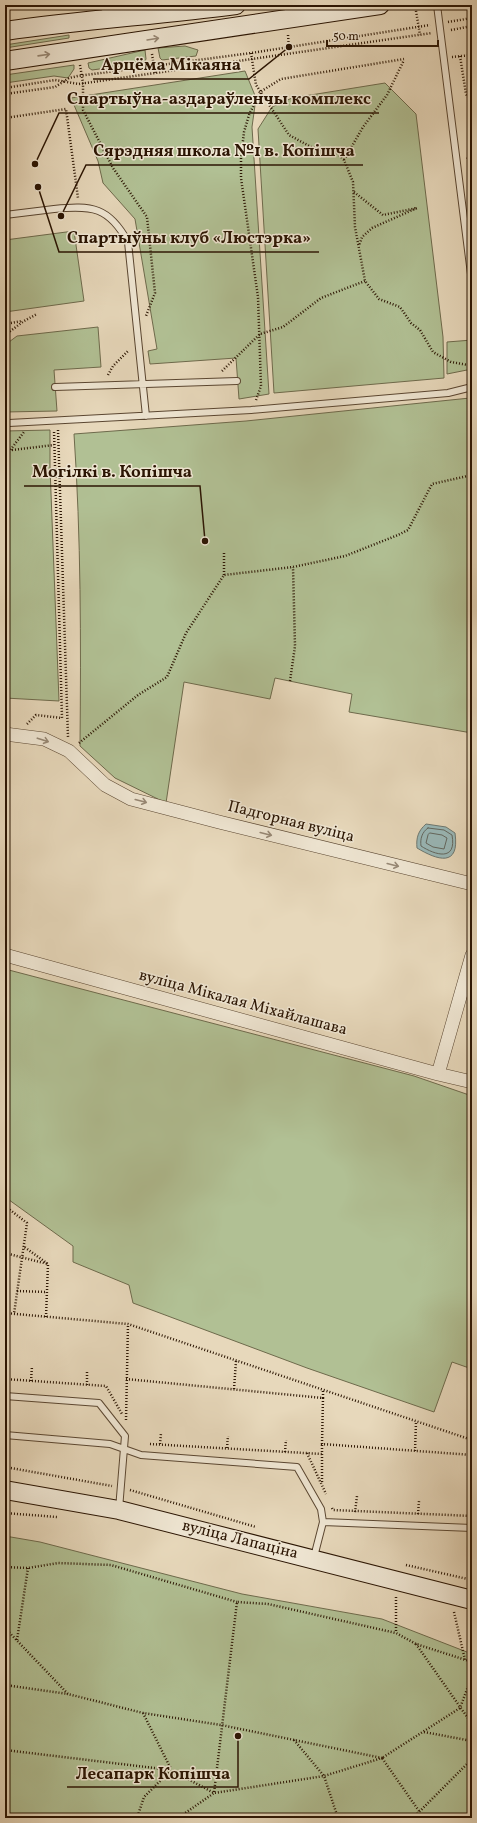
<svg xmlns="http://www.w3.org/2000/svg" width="477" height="1823" font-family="Vollkorn,serif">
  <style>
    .green { fill: #b1c094; stroke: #6e6a4c }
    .water { fill: #99b8b8; stroke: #6d7770 }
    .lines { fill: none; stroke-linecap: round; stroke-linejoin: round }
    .shore { stroke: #62665e; stroke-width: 1 }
    .service-casing { stroke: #5a4631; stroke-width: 8 }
    .minor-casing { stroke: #5a4631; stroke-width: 14 }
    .secondary-casing { stroke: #2b1503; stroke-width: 20 }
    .path { stroke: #2b1503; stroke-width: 2.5; stroke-dasharray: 1 2; stroke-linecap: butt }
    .service { stroke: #efe6d3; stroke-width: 6 }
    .minor { stroke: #efe6d3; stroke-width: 13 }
    .secondary { stroke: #efe6d3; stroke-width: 18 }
    .oneway { stroke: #978875 }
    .labels { text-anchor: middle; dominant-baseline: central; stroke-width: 3; stroke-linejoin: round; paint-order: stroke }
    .street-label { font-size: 16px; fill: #2b1503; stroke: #efe6d3 }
    .leader { fill: none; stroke: #2b1503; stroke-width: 1.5 }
    .callout-dot { fill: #2b1503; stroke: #efe6d3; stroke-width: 1.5 }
    .callout-label { font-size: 17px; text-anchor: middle; font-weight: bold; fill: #2b1503; stroke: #efe6d3; stroke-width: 3; stroke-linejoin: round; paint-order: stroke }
  </style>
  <rect width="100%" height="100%" fill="#e7d8bb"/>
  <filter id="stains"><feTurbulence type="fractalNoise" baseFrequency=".005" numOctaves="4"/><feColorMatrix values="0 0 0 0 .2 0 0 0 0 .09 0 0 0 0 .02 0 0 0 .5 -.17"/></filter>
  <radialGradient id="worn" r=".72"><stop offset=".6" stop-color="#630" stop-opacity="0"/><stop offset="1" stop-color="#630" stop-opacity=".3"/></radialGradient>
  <path class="green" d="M 69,35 L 69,38 L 5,48 L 5,45 Z
    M 185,46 L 198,50 L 196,56 L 162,60 L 160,58 L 158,48 Z
    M 145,50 L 146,59 L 144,63 L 92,70 L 89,68 L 88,63 Z
    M 74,65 L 74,69 L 68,78 L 54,76 L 5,83 L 5,75 Z
    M 245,71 L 256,98 L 252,127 L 269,394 L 239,399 L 236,358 L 150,364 L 148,351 L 157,349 L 135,219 L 103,183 L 98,161 L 71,98 Z
    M 385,83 L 416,114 L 443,337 L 444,378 L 274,393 L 258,129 L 272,107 L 292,98 Z
    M 74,231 L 84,301 L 5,312 L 5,240 Z
    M 98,327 L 101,367 L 54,370 L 57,411 L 5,412 L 5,345 L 17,336 Z
    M 472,340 L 472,369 L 447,374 L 447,342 Z
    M 470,398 L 472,407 L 472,733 L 349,712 L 352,694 L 275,678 L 270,699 L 184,682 L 166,803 L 115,778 L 80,746 C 81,642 81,537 74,434 L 246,421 Z
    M 50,430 L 50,467 L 59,701 L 5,698 L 5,431 Z
    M 5,969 L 414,1076 L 472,1096 L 472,1369 L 452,1362 L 434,1412 L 307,1368 L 133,1303 L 129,1285 L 73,1262 L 73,1246 L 5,1197 Z
    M 5,1536 L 40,1542 L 242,1594 L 382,1619 L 472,1654 L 472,1818 L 5,1818 Z"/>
  <path class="water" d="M 426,824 L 446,827 L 455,833 C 460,868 437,860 417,848 C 416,838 418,831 426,824 Z"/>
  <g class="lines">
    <path class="shore" d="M 428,828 L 444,830 L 452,835 C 457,862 435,855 421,846 C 420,839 422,832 428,828 Z
      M 430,833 L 442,835 L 447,838 L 444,849 L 433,847 L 426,843 L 428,835 Z"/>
    <g class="service-casing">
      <path id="service" d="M 437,5 L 472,282
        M 5,215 C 21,213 38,211 54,209 C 92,205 109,207 128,242 L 146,416
        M 55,387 L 237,381
        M 9,423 L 251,410 L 448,393 L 472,387
        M 5,1396 L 99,1403 L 125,1436 L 119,1509
        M 5,1435 L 110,1444 L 141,1455 L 297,1467 L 321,1509 L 323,1522 L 314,1557
        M 323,1522 L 472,1528"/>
    </g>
    <g class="minor-casing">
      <path id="minor" d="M 108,5 L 110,19
        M 5,734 L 44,739 L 69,751 L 105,785 L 131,799 L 219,822 L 472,884
        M 5,955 L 438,1074 L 472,1082
        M 438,1074 L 472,955"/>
    </g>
    <g class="secondary-casing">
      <path id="secondary" d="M 5,31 C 82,20 159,15 236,5
        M 5,61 L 380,5
        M 5,1490 L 119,1510 L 472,1600"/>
    </g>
    <path class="path" d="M 415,5 L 420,35
      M 5,8 L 29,5
      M 448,22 L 472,18
      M 451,30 L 472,26
      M 288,35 L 289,47
      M 251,53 L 256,85 L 289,135 L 311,147 L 337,153 L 344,160 L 353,182 L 355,227 L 365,281 L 379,299 L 400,307 L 411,323 L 420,330 L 433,352 L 451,362 L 468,365 L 472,370
      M 152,54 L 155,73
      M 460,56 L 466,94 L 472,104
      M 452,57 L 472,55
      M 80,65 L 83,83 L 83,110 L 113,168 L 147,217 L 155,293 L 146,316
      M 5,88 L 55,80 L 79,84 L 432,33
      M 5,94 L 55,87 L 69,78 L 78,76 L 251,53 L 430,25
      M 5,118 L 66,109 L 78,198
      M 467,159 L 472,154
      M 344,160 L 363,127 L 387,95 L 404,60
      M 354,192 L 383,215 L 417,208 L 372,228 L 362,237 L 359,246
      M 5,324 L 22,321
      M 5,335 L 24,321 L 37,314
      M 222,371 L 260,334 L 283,327 L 321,298 L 365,281
      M 108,375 L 113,366 L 129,350
      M 256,400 L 261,386 L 258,297 L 241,178 L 241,158 L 244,132 L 249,115 L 260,92 L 281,79 L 404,59
      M 58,430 L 68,737
      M 12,450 L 54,445
      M 5,457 L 24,432
      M 224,575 L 224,551
      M 290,681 L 295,646 L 293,567
      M 27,724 L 36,715 L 62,718 L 54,430
      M 79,743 L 138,695 L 167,677 L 186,633 L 224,575 L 293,567 L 345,556 L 398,535 L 408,530 L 432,484 L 472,475
      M 5,1206 L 27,1223 L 14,1314
      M 5,1253 L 48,1264 L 23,1246
      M 17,1291 L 47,1292
      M 5,1313 L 128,1324 L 472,1440
      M 46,1317 L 48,1264
      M 5,1379 L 106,1386 L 122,1414
      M 126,1379 L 323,1398 L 322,1444 L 472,1455
      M 31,1381 L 32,1366
      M 87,1385 L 87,1370
      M 234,1389 L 236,1361
      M 323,1398 L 323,1390
      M 126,1420 L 128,1324
      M 150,1444 L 322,1454
      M 160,1444 L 161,1433
      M 227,1448 L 228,1436
      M 415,1451 L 416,1422
      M 285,1452 L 286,1440
      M 307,1453 L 326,1494
      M 5,1467 L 112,1486
      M 322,1482 L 322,1444
      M 130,1490 L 256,1527
      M 332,1508 L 333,1510 L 472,1516
      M 355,1512 L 357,1496
      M 5,1513 L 57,1517
      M 418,1514 L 419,1501
      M 406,1565 L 472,1580
      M 5,1567 L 28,1568 L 58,1563 L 111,1565 L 237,1602
      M 396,1597 L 396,1633
      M 454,1612 L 465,1660
      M 5,1628 L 68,1694 L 143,1713 L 221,1725 L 382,1758 L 324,1776 L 214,1793 L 171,1770 L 144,1797 L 137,1818
      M 17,1640 L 28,1568
      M 416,1644 L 472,1724
      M 5,1685 L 68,1694
      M 143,1713 L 171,1769
      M 424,1732 L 472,1741
      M 294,1740 L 324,1776 L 338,1818
      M 5,1750 L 171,1770
      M 419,1811 L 382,1758 L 460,1708 L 472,1676
      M 178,1818 L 214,1793 L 237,1602 L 268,1604 L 396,1633 L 416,1644 L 472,1662
      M 413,1818 L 472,1759"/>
    <use href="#service" class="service"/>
    <use href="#minor" class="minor"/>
    <use href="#secondary" class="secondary"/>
  </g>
  <defs><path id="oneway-shaft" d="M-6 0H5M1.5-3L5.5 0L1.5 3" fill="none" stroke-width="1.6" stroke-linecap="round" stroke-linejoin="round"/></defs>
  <g class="oneway">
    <use href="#oneway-shaft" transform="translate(153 39) rotate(-9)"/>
    <use href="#oneway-shaft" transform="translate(44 55) rotate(-8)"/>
    <use href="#oneway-shaft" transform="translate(43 740) rotate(18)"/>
    <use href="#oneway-shaft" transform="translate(141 801) rotate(15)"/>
    <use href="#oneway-shaft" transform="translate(266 834) rotate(14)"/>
    <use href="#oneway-shaft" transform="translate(393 865) rotate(14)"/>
  </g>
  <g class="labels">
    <g class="street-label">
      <text transform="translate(291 822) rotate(14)">Падгорная вуліца</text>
      <text transform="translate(243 1003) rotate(15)">вуліца Мікалая Міхайлашава</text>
      <text transform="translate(240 1540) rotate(14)">вуліца Лапаціна</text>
    </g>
  </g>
  <path class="leader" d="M289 47L249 79H93M35 164L59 113H379M61 216L86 165H363M38 187L59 252H319M205 541L200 486H24M238 1736L238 1787H67"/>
  <g class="callout-dot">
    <circle cx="289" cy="47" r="4"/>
    <circle cx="35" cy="164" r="4"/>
    <circle cx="61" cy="216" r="4"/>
    <circle cx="38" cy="187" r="4"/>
    <circle cx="205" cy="541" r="4"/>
    <circle cx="238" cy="1736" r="4"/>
  </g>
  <g class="callout-label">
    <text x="171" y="70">Арцёма Мікаяна</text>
    <text x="219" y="104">Спартыўна-аздараўленчы комплекс</text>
    <text x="224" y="156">Сярэдняя школа №1 в. Копішча</text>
    <text x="189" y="243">Cпартыўны клуб «Люстэрка»</text>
    <text x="112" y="477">Могілкі в. Копішча</text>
    <text x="153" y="1779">Лесапарк Копішча</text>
  </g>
  <rect width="477" height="1823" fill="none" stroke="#e7d8bb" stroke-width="20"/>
  <rect x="6" y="6" width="465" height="1811" fill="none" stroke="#2b1503" stroke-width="2"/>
  <rect x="10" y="10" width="457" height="1803" fill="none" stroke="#2b1503"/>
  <path d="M327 40v6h111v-6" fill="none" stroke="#2b1503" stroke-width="2"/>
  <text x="333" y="40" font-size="12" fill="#2b1503" stroke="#efe6d3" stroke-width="3" paint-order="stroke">50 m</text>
  <rect width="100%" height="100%" filter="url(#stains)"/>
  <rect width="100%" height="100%" fill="url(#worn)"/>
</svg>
